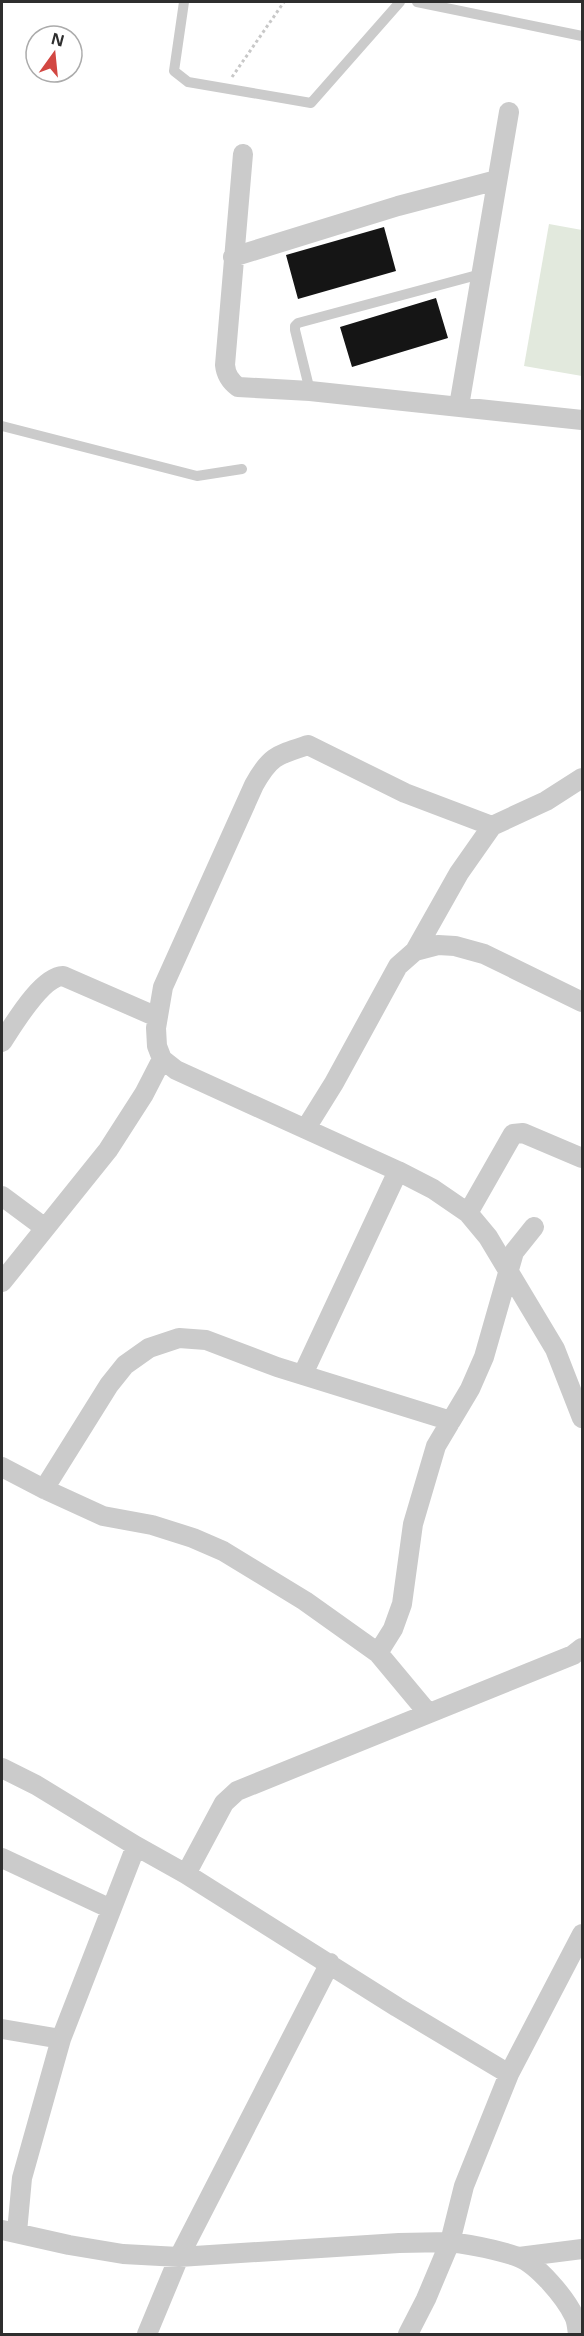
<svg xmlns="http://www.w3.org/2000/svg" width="584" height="2336" font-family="'Open Sans',sans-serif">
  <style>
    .green { fill: #e2e9dd }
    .building { fill: #151515 }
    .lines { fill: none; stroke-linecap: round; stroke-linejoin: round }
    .path { stroke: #c8c8c8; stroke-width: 3; stroke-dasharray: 3 3; stroke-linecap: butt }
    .service { stroke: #cbcbcb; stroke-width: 10 }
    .minor { stroke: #cbcbcb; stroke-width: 20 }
  </style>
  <rect width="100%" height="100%" fill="#fff"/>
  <path class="green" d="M 549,224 L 582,230 L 582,376 L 524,366 Z"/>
  <path class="building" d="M 384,227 L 396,271 L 298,299 L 286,255 Z
    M 436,298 L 448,338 L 352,367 L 340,327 Z"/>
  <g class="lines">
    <path class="path" d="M 232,77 L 284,2"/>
    <path class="service" d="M 184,2 L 174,71 L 188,82 L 311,103 L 400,2
      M 417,2 L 582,36
      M 310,391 L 295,330 L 295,326 L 298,323 L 481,274
      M 2,426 L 197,476 L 242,469"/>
    <path class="minor" d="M 243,154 L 225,365 C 226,375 230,381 238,387 L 310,391 L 582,420
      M 233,257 L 398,206 L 497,180
      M 459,406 L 509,112
      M 415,951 L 459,873 L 492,826 L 546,801 L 582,778
      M 2,1042 C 14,1024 41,977 63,976 L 157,1017
      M 162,1059 L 157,1046 L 156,1028 L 163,987 L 254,785 C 270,756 277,755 308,745 L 405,793 L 492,826
      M 306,1128 L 334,1083 L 398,966 L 415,951 L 438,945 L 455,946 L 484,954 L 582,1002
      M 2,1196 L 45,1228
      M 468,1213 L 513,1134 L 523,1133 L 582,1158
      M 2,1282 L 108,1150 L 144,1094 L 162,1059 L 176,1070 L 398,1171 L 433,1189 L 468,1213 L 488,1237 L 555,1349 L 582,1418
      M 303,1374 L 398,1171
      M 2,1467 L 44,1489 L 103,1516 L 152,1525 L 193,1538 L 223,1551 L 305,1601 L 378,1653 L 393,1629 L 402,1604 L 413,1524 L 436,1446 L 470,1389 L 484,1357 L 514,1252 L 534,1227
      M 44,1489 L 109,1385 L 125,1365 L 149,1348 L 179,1338 L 206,1340 L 277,1367 L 451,1421
      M 378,1653 L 428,1713
      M 2,1768 L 36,1785 L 136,1846 L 186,1874 L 397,2007 L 509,2074 L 464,2186 L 450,2242 C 472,2245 496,2249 518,2257 C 537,2264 565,2297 574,2316 C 577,2321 577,2329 578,2334
      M 2,1858 L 111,1909
      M 186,1874 L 224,1803 L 237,1791 L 573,1655 L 582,1648
      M 2,2029 L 61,2039
      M 509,2074 L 582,1934
      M 2,2230 L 69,2245 L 123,2254 L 179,2257 L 399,2243 L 450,2242 L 426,2299 L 408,2334
      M 17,2232 L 22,2178 L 61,2039 L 136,1846
      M 519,2257 L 582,2249
      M 147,2334 L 179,2257 L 330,1963"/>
  </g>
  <rect width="584" height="2336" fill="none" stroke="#2e2e2e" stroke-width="6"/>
  <g transform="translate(54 54) rotate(15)"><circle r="28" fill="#ffffff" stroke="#ababab" stroke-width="1.5"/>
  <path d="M0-4.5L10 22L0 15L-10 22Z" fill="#d24742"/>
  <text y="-9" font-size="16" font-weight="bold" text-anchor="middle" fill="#2e2e2e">N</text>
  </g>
</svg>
